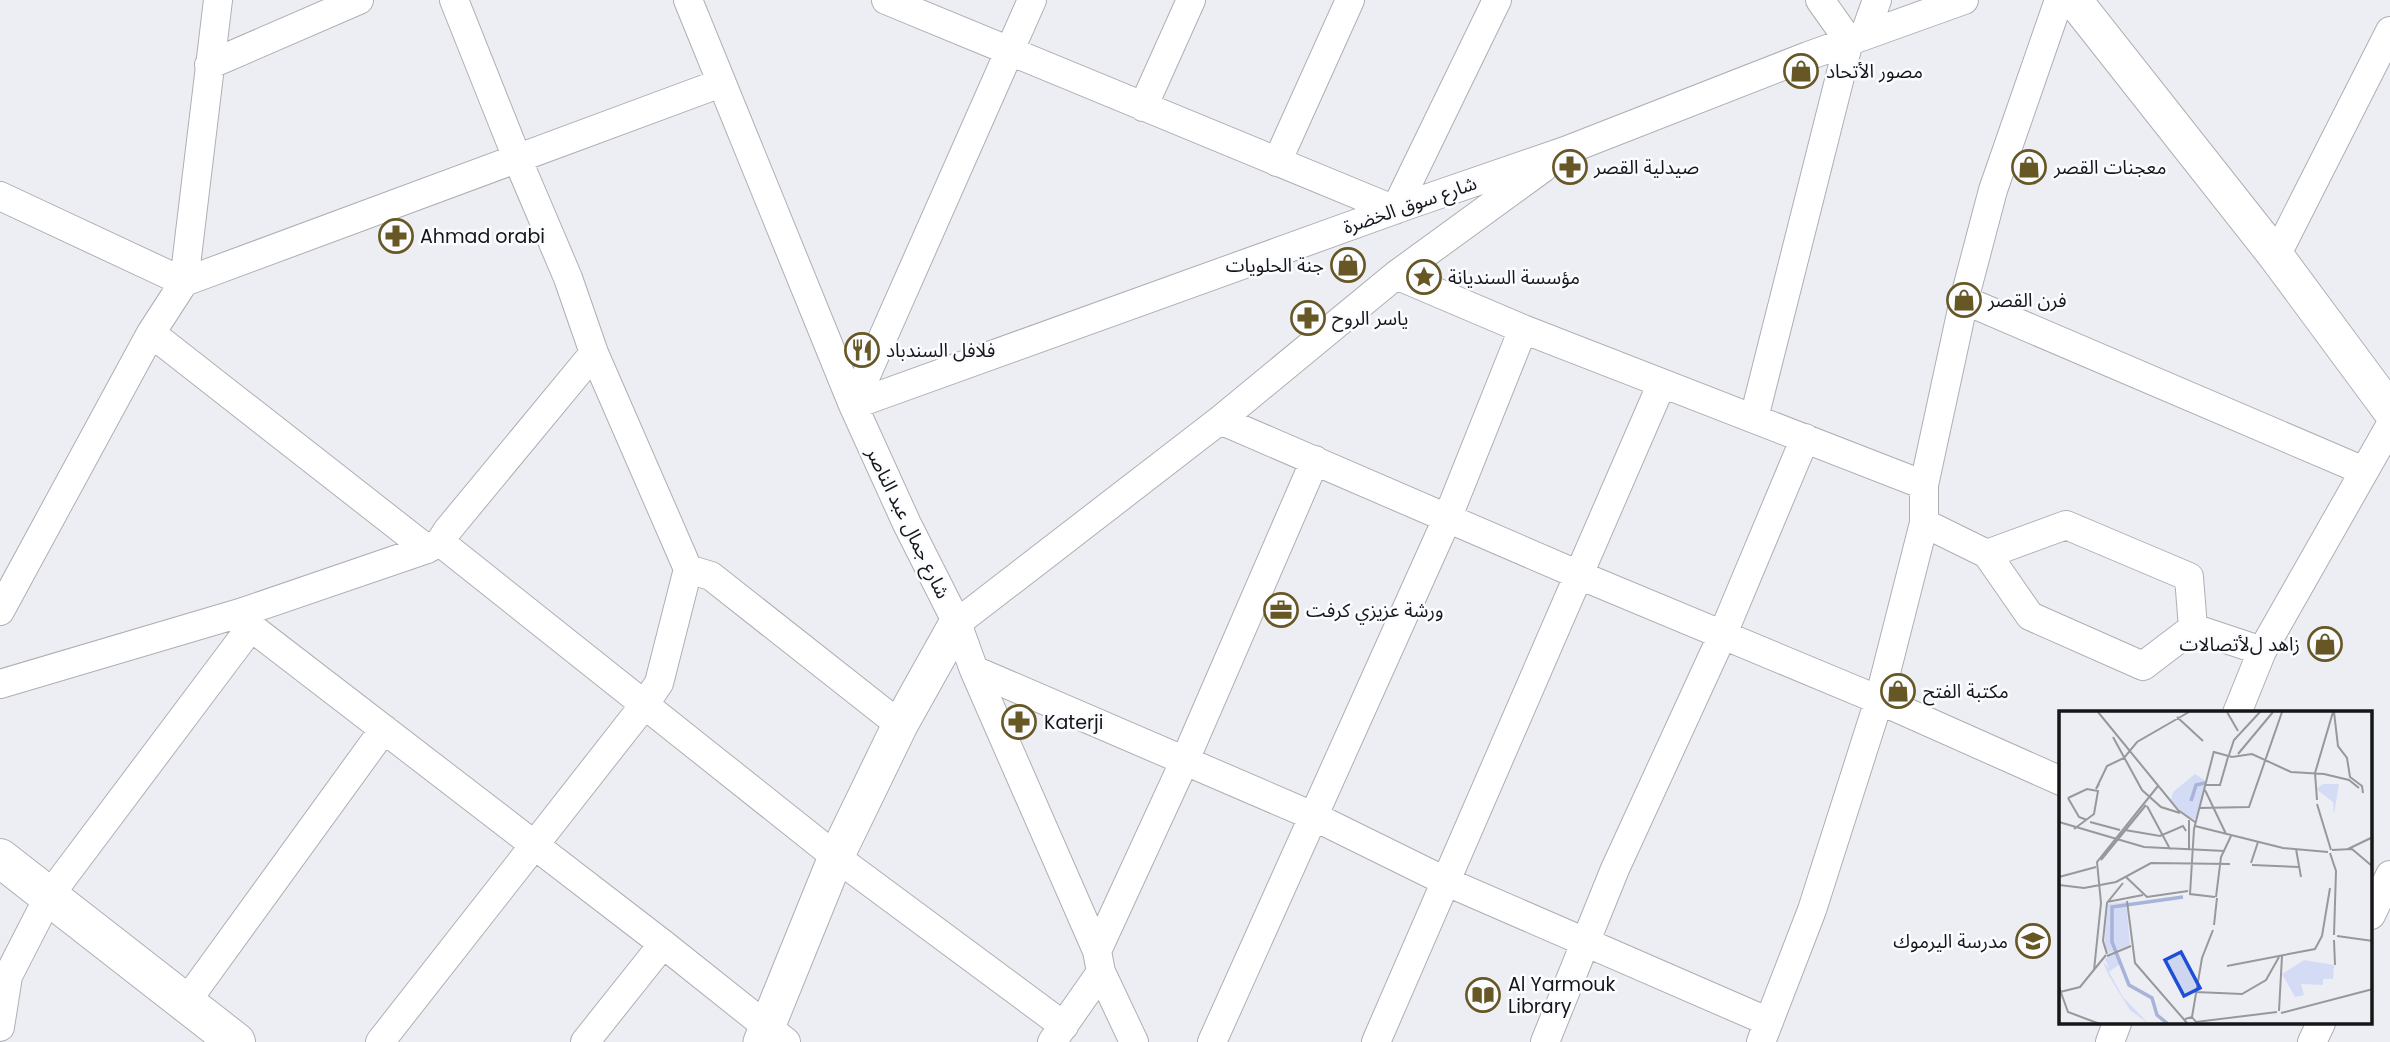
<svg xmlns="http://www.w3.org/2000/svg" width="2390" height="1042" font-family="Poppins,'Noto Sans Arabic',sans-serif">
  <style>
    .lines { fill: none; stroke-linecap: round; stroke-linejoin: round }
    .minor-casing { stroke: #aeafb4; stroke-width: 30 }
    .tertiary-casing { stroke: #aeafb4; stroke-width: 37 }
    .secondary-casing { stroke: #aeafb4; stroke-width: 40 }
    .minor { stroke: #fff; stroke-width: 28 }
    .tertiary { stroke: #fff; stroke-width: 35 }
    .secondary { stroke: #fff; stroke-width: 38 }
    .labels { text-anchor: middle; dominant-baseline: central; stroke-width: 5; stroke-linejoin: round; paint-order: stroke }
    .poi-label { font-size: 19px; fill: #161618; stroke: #fbfcff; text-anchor: start }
    .street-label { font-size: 19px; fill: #161618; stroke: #fbfcff }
    .inset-river { fill: none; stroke: #a8b3d9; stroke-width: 3.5 }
    .inset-road { fill: none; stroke: #97989b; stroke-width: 2 }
    .view { fill: #1d4ed8; fill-opacity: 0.15; stroke: #1d4ed8; stroke-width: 3.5 }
    .inset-edge { fill: none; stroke: #161618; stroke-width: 3.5 }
  </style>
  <rect width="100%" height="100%" fill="#edeef3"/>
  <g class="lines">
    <g class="minor-casing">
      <path id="minor" d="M 454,0 L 517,158 L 568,278 L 594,353 L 688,569 L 711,576 L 900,725
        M 688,0 L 853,405 L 907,524 L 957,623 L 974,670 L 1097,951 L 1101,972 L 1134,1042
        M 886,0 L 1395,210 L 1497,0
        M 1864,36 L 1877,0
        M 209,65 L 359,0
        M 1143,107 L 1191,0
        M 1277,162 L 1350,0
        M 0,196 L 184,282 L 721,83
        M 2276,256 L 2390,31
        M 1396,275 L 1523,329 L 1924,485
        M 1964,300 L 2364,471
        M 151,333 L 427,549
        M 853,405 L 1408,205 L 1565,151 L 1808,56 L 1964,0
        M 853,405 L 1032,0
        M 1754,418 L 1849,41 L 1820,0
        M 1220,420 L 1579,575 L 1879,700 L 2061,781
        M 1924,523 L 1987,554 L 2030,616 L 2143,666 L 2193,628 L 2262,651
        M 440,542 L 836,857 L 1064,1026
        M 1987,554 L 2066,525 L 2189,577 L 2193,628
        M 0,611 L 151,333 L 184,282 L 218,0
        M 240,613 L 251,627 L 663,944 L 786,1042
        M 957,623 L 1220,420 L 1396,275 L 1543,168
        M 974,670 L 1313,816 L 1447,882 L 1769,1022
        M 0,684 L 240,613 L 427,549 L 440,542 L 447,531 L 594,353
        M 2237,713 L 2262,651 L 2390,426
        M 2371,915 L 2390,875
        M 1097,951 L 1185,760 L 1315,460
        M 186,1002 L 384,729
        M 0,1027 L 8,976 L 49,896 L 251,627
        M 380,1042 L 645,704 L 659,683 L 688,569
        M 585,1042 L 663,944
        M 1052,1042 L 1101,972
        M 1212,1042 L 1447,519 L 1523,329
        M 1376,1042 L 1662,383
        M 1545,1042 L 1615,869 L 1722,636 L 1805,438
        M 1761,1042 L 1812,910 L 1879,700 L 1924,523 L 1924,485 L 1964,300 L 1993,190 L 2059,0
        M 2110,1042 L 2117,1023
        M 2312,1042 L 2321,1023"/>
    </g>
    <g class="tertiary-casing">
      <path id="tertiary" d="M 2074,0 L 2276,256 L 2390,410
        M 761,1042 L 836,857 L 900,725 L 957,623"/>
    </g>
    <g class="secondary-casing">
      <path id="secondary" d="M 0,858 L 236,1042"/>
    </g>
    <use href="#minor" class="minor"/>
    <use href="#tertiary" class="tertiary"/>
    <use href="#secondary" class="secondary"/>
  </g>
  <defs>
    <g id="shop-ring" transform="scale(1.75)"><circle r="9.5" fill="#fbfcff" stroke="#665724" stroke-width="1.5"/><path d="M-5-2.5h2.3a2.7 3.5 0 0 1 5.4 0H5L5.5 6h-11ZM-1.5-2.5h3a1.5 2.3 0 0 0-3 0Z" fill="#665724"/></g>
    <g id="pharmacy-ring" transform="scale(1.75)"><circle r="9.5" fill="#fbfcff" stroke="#665724" stroke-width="1.5"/><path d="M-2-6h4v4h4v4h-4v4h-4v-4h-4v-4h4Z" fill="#665724"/></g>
    <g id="sight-ring" transform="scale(1.75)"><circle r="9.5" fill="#fbfcff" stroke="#665724" stroke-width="1.5"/><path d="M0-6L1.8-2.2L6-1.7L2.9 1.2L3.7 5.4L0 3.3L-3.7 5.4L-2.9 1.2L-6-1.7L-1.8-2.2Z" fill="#665724"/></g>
    <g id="restaurant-ring" transform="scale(1.75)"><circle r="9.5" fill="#fbfcff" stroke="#665724" stroke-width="1.5"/><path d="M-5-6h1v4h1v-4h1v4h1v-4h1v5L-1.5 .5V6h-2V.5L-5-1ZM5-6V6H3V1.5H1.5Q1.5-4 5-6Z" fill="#665724"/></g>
    <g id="office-ring" transform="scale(1.75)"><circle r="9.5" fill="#fbfcff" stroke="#665724" stroke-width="1.5"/><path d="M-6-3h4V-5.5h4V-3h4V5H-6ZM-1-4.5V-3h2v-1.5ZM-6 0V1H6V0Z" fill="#665724"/></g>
    <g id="school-ring" transform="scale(1.75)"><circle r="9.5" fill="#fbfcff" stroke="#665724" stroke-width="1.5"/><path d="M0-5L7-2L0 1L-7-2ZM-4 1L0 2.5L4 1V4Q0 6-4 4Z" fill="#665724"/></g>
    <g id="library-ring" transform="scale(1.75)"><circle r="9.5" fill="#fbfcff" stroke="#665724" stroke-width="1.5"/><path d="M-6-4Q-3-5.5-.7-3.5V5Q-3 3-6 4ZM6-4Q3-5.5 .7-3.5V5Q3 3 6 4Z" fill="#665724"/></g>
  </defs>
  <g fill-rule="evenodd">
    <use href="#shop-ring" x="1801" y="71"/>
    <use href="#pharmacy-ring" x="1570" y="167"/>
    <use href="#shop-ring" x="2029" y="167"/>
    <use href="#pharmacy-ring" x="396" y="236"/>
    <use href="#shop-ring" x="1348" y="265"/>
    <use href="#sight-ring" x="1424" y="277"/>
    <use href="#shop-ring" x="1964" y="300"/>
    <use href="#pharmacy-ring" x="1308" y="318"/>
    <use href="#restaurant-ring" x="862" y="350"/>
    <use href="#office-ring" x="1281" y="610"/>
    <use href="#shop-ring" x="2325" y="644"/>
    <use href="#shop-ring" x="1898" y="691"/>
    <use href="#pharmacy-ring" x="1019" y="722"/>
    <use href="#school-ring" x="2033" y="941"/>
    <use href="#library-ring" x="1483" y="995"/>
  </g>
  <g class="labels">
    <g class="poi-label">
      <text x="1826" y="71">مصور اﻷتحاد</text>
      <text x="1594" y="167">صيدلية القصر</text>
      <text x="2054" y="167">معجنات القصر</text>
      <text x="420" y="236">Ahmad orabi</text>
      <text x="1324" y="265" text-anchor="end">جنة الحلويات</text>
      <text x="1448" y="277">مؤسسة السنديانة</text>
      <text x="1988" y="300">فرن القصر</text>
      <text x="1332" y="318">ياسر الروح</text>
      <text x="886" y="350">فلافل السندباد</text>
      <text x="1306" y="610">ورشة عزيزي كرفت</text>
      <text x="2300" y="644" text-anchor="end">زاهد لﻷتصالات</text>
      <text x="1923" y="691">مكتبة الفتح</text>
      <text x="1044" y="722">Katerji</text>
      <text x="2008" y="941" text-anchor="end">مدرسة اليرموك</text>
      <text x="1508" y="984">Al Yarmouk<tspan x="1508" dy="22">Library</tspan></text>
    </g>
    <g class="street-label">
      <text transform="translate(1410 205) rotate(-19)">شارع سوق الخضرة</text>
      <text transform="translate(908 523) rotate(64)">شارع جمال عبد الناصر</text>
    </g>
  </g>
  <g transform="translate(2059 711)">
    <rect width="313" height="313" fill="#edeef3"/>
    <path d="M 136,63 L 147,70 L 137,108 L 128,107 L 112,89 L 114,81 ZM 264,73 L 280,73 L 275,103 L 274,91 L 257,78 ZM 67,191 L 71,234 L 50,242 L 45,237 L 49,193 ZM 56,241 L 61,253 L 50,261 L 64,286 L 90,313 L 71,299 L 50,265 L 44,251 L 50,257 L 46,248 ZM 245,249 L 275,254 L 274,268 L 264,268 L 264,274 L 242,273 L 245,284 L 236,286 L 223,263 Z" fill="#d4dbf5"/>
    <path class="inset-river" d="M 132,90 L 137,74 L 146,72M 109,313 L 98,304 L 93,287 L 70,274 L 53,231 L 53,196 L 124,186"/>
    <path class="inset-road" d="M 39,1 L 119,99 L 136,111M 168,1 L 179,20M 275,1 L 279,35 L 288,47 L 291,66 L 303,75 L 304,82M 118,6 L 144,30M 54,26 L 83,79 L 102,96 L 121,102M 155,40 L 135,118 L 131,183 L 156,186M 155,41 L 173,46 L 193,43 L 232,61 L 265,63 L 290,69 L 300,77M 179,43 L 214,1M 170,44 L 175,29 L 201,1M 40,73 L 37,78 L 48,55 L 65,47 L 78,31 L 130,1M 146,74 L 161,74 L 169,46M 146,79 L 167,123M 9,87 L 28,78 L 39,80 L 35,103 L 15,118M 9,87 L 20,106 L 28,109M 258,89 L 256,62 L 274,1M 258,93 L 272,139M 88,95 L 111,138M 140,97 L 190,96 L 223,1M 130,109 L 130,139M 0,111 L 85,136 L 166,140M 31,111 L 61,119M 136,115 L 224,137 L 269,141M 66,119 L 101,125 L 124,115 L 127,120M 237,138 L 242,166M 289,138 L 314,126M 273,139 L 293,138 L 313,155M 271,142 L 277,160 L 275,224M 42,149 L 87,94M 192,152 L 199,131M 193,154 L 240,156M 0,166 L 37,156M 67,166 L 88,186 L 129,180M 0,174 L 25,177 L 57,171 L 92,152 L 171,153M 157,186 L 162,146 L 172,125M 68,190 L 76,252 L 128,312M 48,191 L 84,184M 155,214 L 158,187M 278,225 L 314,230M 275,229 L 276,254M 48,243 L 44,230 L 48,192 L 64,172M 48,245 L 72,235M 168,255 L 256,238 L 263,225 L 271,177M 35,259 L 42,192 L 38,151 L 99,75M 0,276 L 9,301 L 41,313M 1,281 L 21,276 L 47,244M 137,281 L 183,283 L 207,269 L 220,246M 220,300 L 223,245M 222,302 L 314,278M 133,306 L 137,311 L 218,301M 126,308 L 133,306 L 143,247 L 154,219"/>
    <path class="view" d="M 122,241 L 141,277 L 125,285 L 106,249 Z"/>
    <rect width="313" height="313" class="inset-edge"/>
  </g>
</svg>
